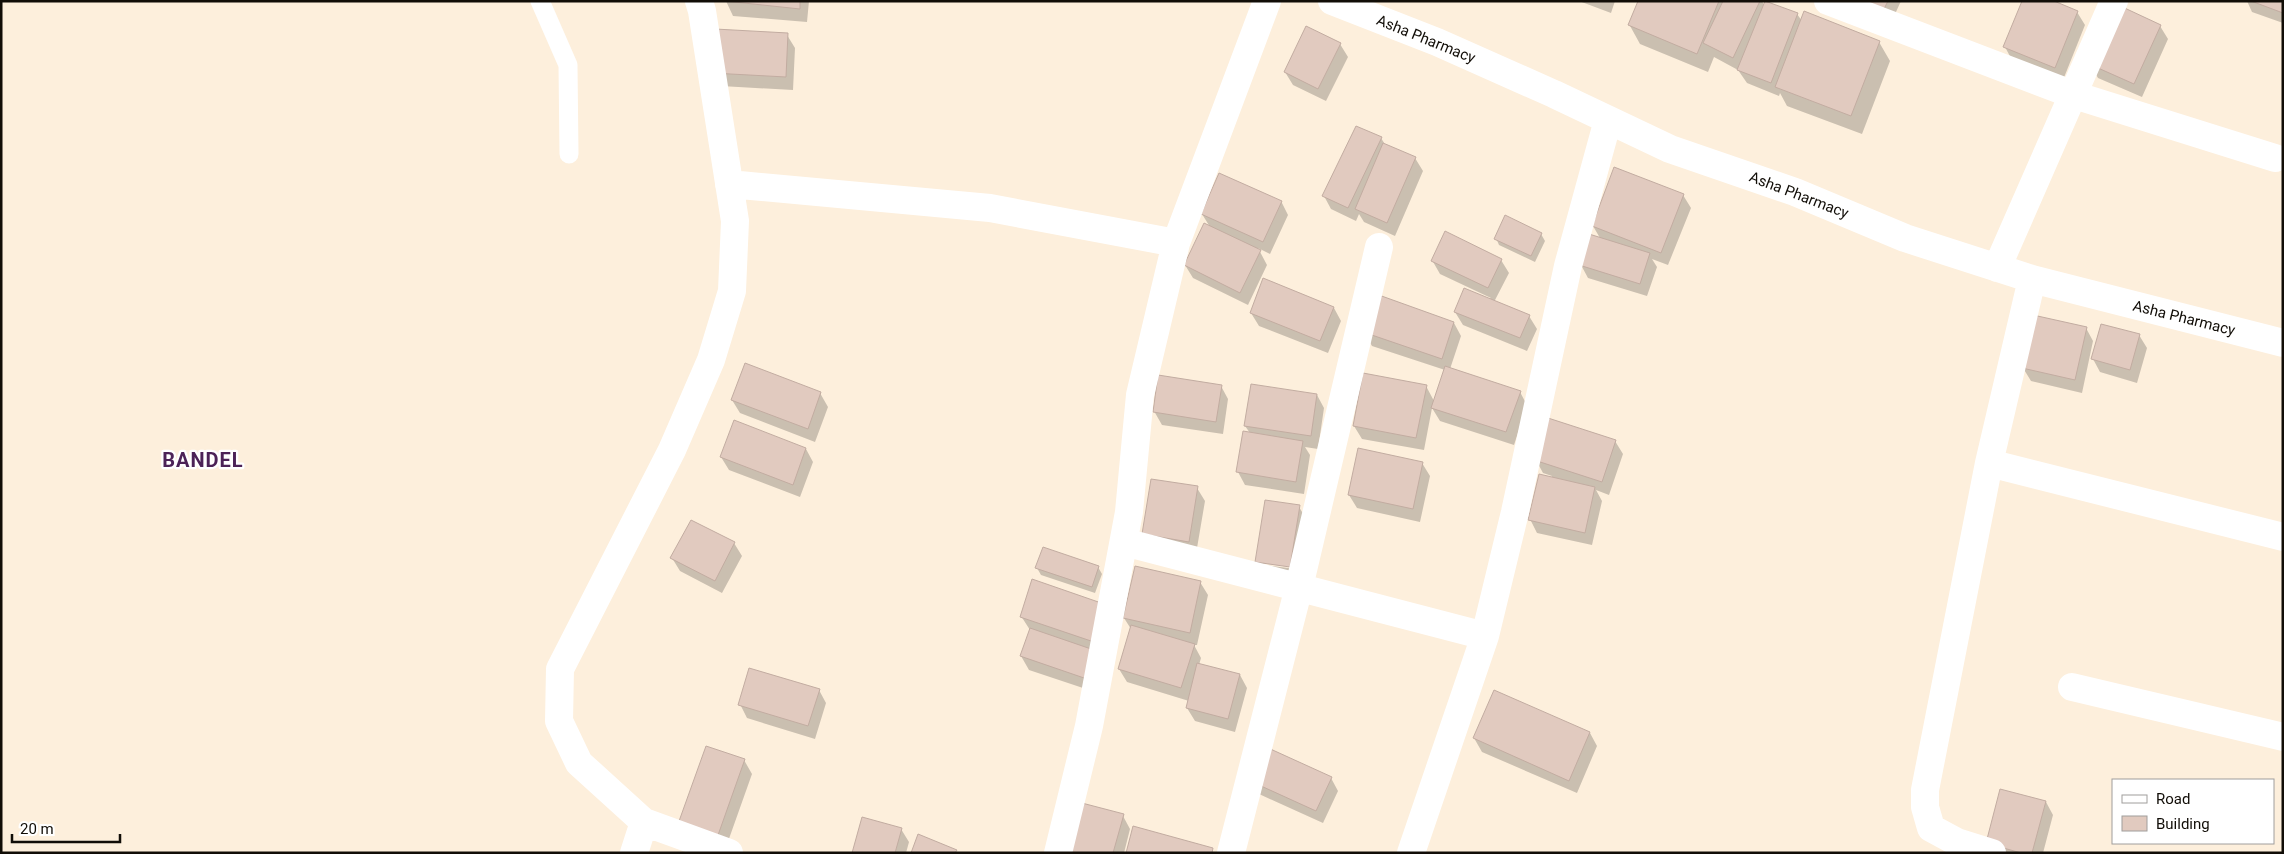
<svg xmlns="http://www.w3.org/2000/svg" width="2284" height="854" font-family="Roboto,sans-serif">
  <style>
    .shadow { fill: #0003; fill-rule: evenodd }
    .building { fill: #e1cabf; stroke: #c2aca1 }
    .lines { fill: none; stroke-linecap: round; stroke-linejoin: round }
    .lane { stroke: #fff; stroke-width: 19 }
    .street { stroke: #fff; stroke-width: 28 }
    .labels { text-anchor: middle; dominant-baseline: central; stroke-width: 4.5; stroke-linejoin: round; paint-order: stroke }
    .street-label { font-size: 15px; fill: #110d07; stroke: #fff }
    .district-label { font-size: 20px; font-weight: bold; letter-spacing: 1px; fill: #4c2257; stroke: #fff }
  </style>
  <rect width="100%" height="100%" fill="#fdefdc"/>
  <path class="shadow" d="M 726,1 L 809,1 L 807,22 L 733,16 Z
    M 1579,1 L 1615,1 L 1611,13 Z
    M 1639,1 L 1762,1 L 1764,5 L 1797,14 L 1802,21 L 1879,42 L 1890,61 L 1862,134 L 1787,106 L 1780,93 L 1779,96 L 1747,83 L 1738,70 L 1714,57 L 1708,72 L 1640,44 L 1629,24 Z
    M 1846,1 L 1901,1 L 1890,25 Z
    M 2247,1 L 2283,1 L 2283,23 L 2252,12 Z
    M 2077,12 L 2085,25 L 2063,80 L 2012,60 L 2005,47 Z
    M 2160,26 L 2168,39 L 2142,97 L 2098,78 L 2090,64 Z
    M 787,35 L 795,48 L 793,90 L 721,86 L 713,72 Z
    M 1340,44 L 1348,57 L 1326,101 L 1293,85 L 1285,72 Z
    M 1357,127 L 1381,138 L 1386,146 L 1415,158 L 1423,171 L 1395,236 L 1364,222 L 1359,214 L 1356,221 L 1331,209 L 1324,196 Z
    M 1683,195 L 1691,208 L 1668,265 L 1652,259 L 1657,267 L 1647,296 L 1588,278 L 1581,265 L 1600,238 L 1593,226 Z
    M 1281,201 L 1288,215 L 1270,254 L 1258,248 L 1267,265 L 1248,305 L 1193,278 L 1185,265 L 1210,227 L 1202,214 Z
    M 1541,234 L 1545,241 L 1535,262 L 1499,245 L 1496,238 Z
    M 1432,260 L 1501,260 L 1509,273 L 1494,302 L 1529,316 L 1537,329 L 1527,351 L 1463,325 L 1455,312 L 1491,298 L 1440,274 Z
    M 1334,308 L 1341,321 L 1328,353 L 1259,326 L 1251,313 Z
    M 1454,323 L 1461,336 L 1450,369 L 1520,392 L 1527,405 L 1514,445 L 1440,421 L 1432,408 L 1424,450 L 1362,439 L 1354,426 L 1426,386 L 1434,401 L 1445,370 L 1372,346 L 1364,332 Z
    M 2086,328 L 2093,341 L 2082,393 L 2031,381 L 2023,368 Z
    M 2139,335 L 2147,348 L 2137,383 L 2100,372 L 2093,359 Z
    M 1221,386 L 1228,399 L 1223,434 L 1162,425 L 1154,411 Z
    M 820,393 L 828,407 L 815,442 L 740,413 L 732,400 Z
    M 1317,395 L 1324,408 L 1318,449 L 1305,447 L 1310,455 L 1304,494 L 1245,485 L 1238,472 L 1250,433 L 1245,426 Z
    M 1615,441 L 1623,454 L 1609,495 L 1596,490 L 1602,501 L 1592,545 L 1537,533 L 1530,519 L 1552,476 L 1543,473 L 1536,460 Z
    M 806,449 L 813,462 L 800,497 L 729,470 L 721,457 Z
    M 1422,463 L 1430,476 L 1420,522 L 1357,508 L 1349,495 Z
    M 1197,488 L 1205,501 L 1196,554 L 1144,534 Z
    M 1299,507 L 1307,520 L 1297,580 L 1264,575 L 1256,562 ZM 1264,562 L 1296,567 L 1296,569 L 1264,565 Z
    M 734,543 L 742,556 L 722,593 L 680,571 L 672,558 Z
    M 1098,567 L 1102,574 L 1095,593 L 1041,575 L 1037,568 Z
    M 1200,582 L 1208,595 L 1197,645 L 1194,645 L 1201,658 L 1199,665 L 1240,675 L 1247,688 L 1235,732 L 1195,721 L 1187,708 L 1189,701 L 1127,682 L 1119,669 L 1131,629 L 1124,618 Z
    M 1106,606 L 1095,692 L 1029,670 L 1021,656 L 1030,630 L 1021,616 Z
    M 819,690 L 826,703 L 815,739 L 747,718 L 740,704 Z
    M 1590,733 L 1597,746 L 1577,793 L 1482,752 L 1474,738 Z
    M 744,760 L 752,774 L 725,850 L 687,837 Z
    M 1331,778 L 1338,791 L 1323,823 L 1259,794 L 1252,781 Z
    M 2046,802 L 2053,815 L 2043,853 L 1993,853 Z
    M 1123,816 L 1130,829 L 1124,853 L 1065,853 Z
    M 901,829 L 909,842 L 906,853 L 853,853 Z"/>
  <path class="building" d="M 725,1 L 800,1 L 800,9 Z
    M 1638,1 L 1719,1 L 1697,54 L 1628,25 Z
    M 1723,1 L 1760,1 L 1733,58 L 1703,43 Z
    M 1765,1 L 1798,13 L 1771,83 L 1737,70 Z
    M 1857,1 L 1888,1 L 1882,13 Z
    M 2022,1 L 2054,1 L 2078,11 L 2055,68 L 2003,47 Z
    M 2251,1 L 2283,1 L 2283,13 Z
    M 2116,4 L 2161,25 L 2134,84 L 2089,64 Z
    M 1804,11 L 1880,41 L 1851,116 L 1775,87 Z
    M 1306,26 L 1341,43 L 1318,89 L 1284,72 Z
    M 715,29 L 788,33 L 786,77 L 712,73 Z
    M 1356,126 L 1382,137 L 1348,208 L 1322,196 Z
    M 1383,143 L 1416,157 L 1387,223 L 1355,209 Z
    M 1614,167 L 1684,194 L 1661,253 L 1592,226 Z
    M 1219,173 L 1282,201 L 1263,242 L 1201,214 Z
    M 1505,215 L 1542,233 L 1531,256 L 1494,239 Z
    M 1204,223 L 1261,250 L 1240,293 L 1184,265 Z
    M 1445,231 L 1502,259 L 1488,288 L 1431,261 Z
    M 1589,234 L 1650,253 L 1640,284 L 1579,265 Z
    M 1263,278 L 1334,307 L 1320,341 L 1250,313 Z
    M 1464,288 L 1530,315 L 1520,338 L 1454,312 Z
    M 1376,294 L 1454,322 L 1442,359 L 1363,332 Z
    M 2033,315 L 2087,327 L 2075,380 L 2022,368 Z
    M 2101,324 L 2140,334 L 2130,370 L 2091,359 Z
    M 745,363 L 821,392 L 808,429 L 731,400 Z
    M 1445,366 L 1521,391 L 1506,432 L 1431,408 Z
    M 1363,373 L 1427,385 L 1416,438 L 1353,426 Z
    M 1158,375 L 1222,385 L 1216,422 L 1153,412 Z
    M 1251,384 L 1317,394 L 1311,436 L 1244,426 Z
    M 1548,418 L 1616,440 L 1602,482 L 1534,460 Z
    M 734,420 L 806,448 L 793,485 L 720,457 Z
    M 1243,431 L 1303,441 L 1296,482 L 1236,472 Z
    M 1358,448 L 1423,462 L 1413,509 L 1348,495 Z
    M 1539,474 L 1595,487 L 1585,533 L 1528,520 Z
    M 1151,479 L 1198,486 L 1189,542 L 1142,534 Z
    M 1265,500 L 1300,505 L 1290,567 L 1255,562 Z
    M 691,520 L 735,542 L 715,581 L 670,558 Z
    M 1043,547 L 1099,566 L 1092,587 L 1035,568 Z
    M 1135,566 L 1201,581 L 1190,633 L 1123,618 Z
    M 1032,579 L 1107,605 L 1094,642 L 1020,617 Z
    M 1131,625 L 1195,644 L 1181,688 L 1118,669 Z
    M 1030,628 L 1097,651 L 1087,679 L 1020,656 Z
    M 1197,663 L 1240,674 L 1228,719 L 1186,708 Z
    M 749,668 L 820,689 L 808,726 L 738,705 Z
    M 1494,690 L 1590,732 L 1569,781 L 1473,738 Z
    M 706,746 L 745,759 L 717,838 L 678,824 Z
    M 1266,747 L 1332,777 L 1316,811 L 1250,781 Z
    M 2000,789 L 2046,801 L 2032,853 L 2021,853 L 1986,843 Z
    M 1078,802 L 1124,814 L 1113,853 L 1063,853 Z
    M 862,817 L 902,828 L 895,853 L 852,853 Z
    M 1133,826 L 1213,848 L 1212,853 L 1126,853 Z
    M 918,834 L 957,850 L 955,853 L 911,853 Z"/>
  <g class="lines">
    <path class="lane" d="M 540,1 L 568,65 L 569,154"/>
    <path class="street" d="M 699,1 L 702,11 L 735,221 L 732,291 L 711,360 L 672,450 L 560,669 L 559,721 L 579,763 L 644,822 L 729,853
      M 1332,1 L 1437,42 L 1554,94 L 1670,149 L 1795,192 L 1905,238 L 2032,279 L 2283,343
      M 1828,1 L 2074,95 L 2275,158
      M 729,184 L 990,208 L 1176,243
      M 1997,268 L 2114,1
      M 1989,463 L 2283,537
      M 1124,542 L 1485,636
      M 2072,687 L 2283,737
      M 634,853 L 644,822
      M 1058,853 L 1089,726 L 1129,512 L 1140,395 L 1176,243 L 1267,1
      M 1231,853 L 1299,587 L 1379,247
      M 1411,853 L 1485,636 L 1515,512 L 1568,266 L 1608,120
      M 1992,853 L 1957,842 L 1931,828 L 1925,807 L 1925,790 L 1989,463 L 2032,279"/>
  </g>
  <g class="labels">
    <g class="street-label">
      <text transform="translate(1426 39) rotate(22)">Asha Pharmacy</text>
      <text transform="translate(1799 195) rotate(21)">Asha Pharmacy</text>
      <text transform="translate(2184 318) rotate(14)">Asha Pharmacy</text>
    </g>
    <g class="district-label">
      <text x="203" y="460">BANDEL</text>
    </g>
  </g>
  <rect width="2284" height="854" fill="none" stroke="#110d07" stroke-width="5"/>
  <rect x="2112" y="779" width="162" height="65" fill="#ffffff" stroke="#a09e9c"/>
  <rect x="2122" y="795" width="25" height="8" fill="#ffffff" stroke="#a09e9c"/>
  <text x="2156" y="804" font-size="15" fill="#110d07">Road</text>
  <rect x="2122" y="816" width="25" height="15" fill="#e1cabf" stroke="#a09e9c"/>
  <text x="2156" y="829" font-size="15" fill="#110d07">Building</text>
  <path d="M12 834v8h108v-8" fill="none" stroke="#110d07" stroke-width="2.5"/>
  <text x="20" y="834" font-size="15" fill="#110d07" stroke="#ffffff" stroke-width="4" paint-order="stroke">20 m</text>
</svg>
